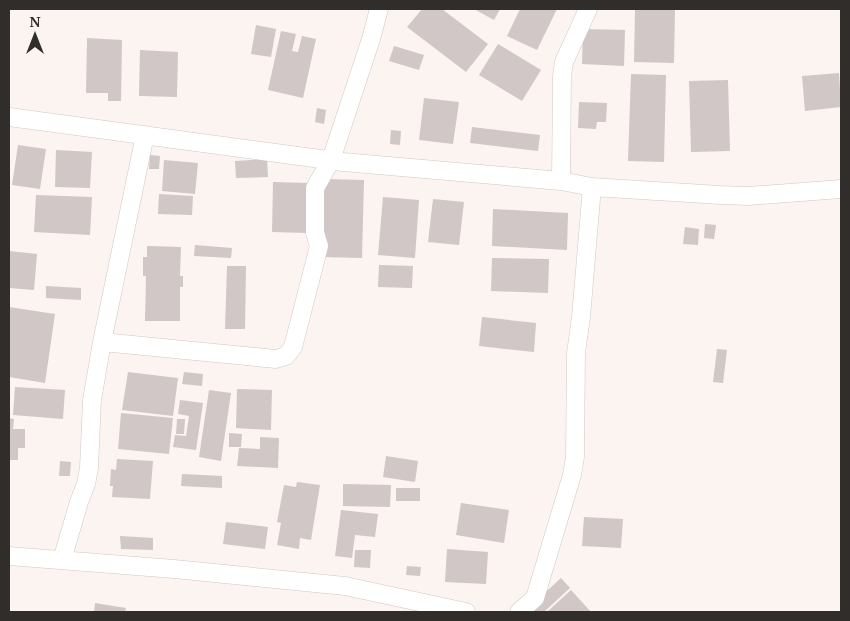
<svg xmlns="http://www.w3.org/2000/svg" width="850" height="621" font-family="'Noto Serif',serif">
  <style>
    .building { fill: #d0c7c6 }
    .lines { fill: none; stroke-linecap: round; stroke-linejoin: round }
    .street-casing { stroke: #d0c8c4; stroke-width: 19 }
    .street { stroke: #fff; stroke-width: 18 }
  </style>
  <rect width="100%" height="100%" fill="#fcf4f0"/>
  <path class="building" d="M 422,9 L 442,9 L 488,44 L 466,72 L 407,27 Z
    M 474,9 L 500,9 L 494,20 Z
    M 520,9 L 557,9 L 537,50 L 507,36 Z
    M 635,9 L 675,9 L 674,63 L 634,62 Z
    M 256,25 L 276,29 L 271,57 L 251,54 Z
    M 583,29 L 625,30 L 624,66 L 582,64 Z
    M 281,31 L 296,34 L 292,51 L 298,52 L 302,36 L 316,39 L 303,98 L 268,90 Z
    M 87,38 L 122,40 L 121,101 L 108,101 L 108,93 L 86,93 Z
    M 498,44 L 541,70 L 522,101 L 479,75 Z
    M 394,46 L 424,55 L 419,70 L 389,61 Z
    M 140,50 L 178,52 L 177,97 L 139,96 Z
    M 839,73 L 841,107 L 805,111 L 802,76 Z
    M 631,74 L 666,75 L 664,162 L 628,161 Z
    M 728,80 L 730,151 L 691,152 L 689,81 Z
    M 424,98 L 459,102 L 453,144 L 419,140 Z
    M 579,102 L 607,103 L 606,122 L 597,122 L 596,129 L 578,128 Z
    M 317,108 L 326,110 L 324,124 L 315,122 Z
    M 472,127 L 540,135 L 538,151 L 470,143 Z
    M 391,130 L 401,131 L 400,145 L 390,144 Z
    M 18,145 L 46,149 L 40,189 L 12,185 Z
    M 56,150 L 92,152 L 90,188 L 55,187 Z
    M 150,155 L 160,156 L 159,169 L 149,169 Z
    M 267,159 L 268,177 L 236,178 L 235,161 Z
    M 164,160 L 198,163 L 195,194 L 162,191 Z
    M 324,179 L 364,180 L 362,258 L 321,257 Z
    M 273,182 L 309,183 L 307,233 L 272,232 Z
    M 159,194 L 193,196 L 192,215 L 158,214 Z
    M 36,195 L 92,197 L 90,235 L 34,232 Z
    M 383,197 L 419,200 L 415,258 L 378,255 Z
    M 433,199 L 464,202 L 459,245 L 428,242 Z
    M 493,209 L 568,213 L 567,250 L 492,246 Z
    M 705,224 L 716,225 L 714,239 L 704,238 Z
    M 685,227 L 699,229 L 698,245 L 683,244 Z
    M 195,245 L 232,248 L 231,258 L 194,256 Z
    M 147,246 L 181,247 L 180,276 L 183,276 L 183,287 L 180,287 L 180,321 L 145,321 L 146,276 L 143,276 L 143,257 L 147,257 Z
    M 9,251 L 37,254 L 34,290 L 9,288 Z
    M 492,258 L 549,259 L 548,293 L 491,291 Z
    M 379,265 L 413,266 L 412,288 L 378,287 Z
    M 227,266 L 246,266 L 245,329 L 225,329 Z
    M 46,286 L 81,288 L 81,300 L 46,298 Z
    M 9,307 L 55,314 L 45,383 L 9,377 Z
    M 482,317 L 536,323 L 534,352 L 479,346 Z
    M 717,349 L 727,350 L 723,383 L 713,382 Z
    M 128,372 L 178,378 L 173,416 L 122,410 Z
    M 184,372 L 203,374 L 202,386 L 182,384 Z
    M 15,387 L 65,390 L 63,419 L 13,415 Z
    M 237,389 L 272,390 L 271,430 L 236,428 Z
    M 209,390 L 231,393 L 221,461 L 199,457 Z
    M 180,400 L 203,403 L 196,450 L 173,447 L 175,435 L 186,436 L 189,416 L 178,414 Z
    M 121,413 L 173,418 L 169,454 L 118,449 Z
    M 9,418 L 14,419 L 13,429 L 25,429 L 25,448 L 18,448 L 18,460 L 9,460 Z
    M 177,419 L 185,419 L 184,434 L 176,434 Z
    M 229,433 L 242,434 L 241,447 L 229,447 Z
    M 260,437 L 279,438 L 278,468 L 237,466 L 239,448 L 260,449 Z
    M 386,456 L 418,461 L 415,482 L 383,477 Z
    M 117,459 L 153,461 L 150,499 L 112,497 L 113,486 L 110,486 L 111,469 L 116,470 Z
    M 60,461 L 71,462 L 70,476 L 59,476 Z
    M 182,474 L 222,476 L 222,488 L 181,486 Z
    M 297,482 L 320,485 L 311,540 L 300,538 L 299,549 L 277,545 L 281,523 L 277,522 L 284,485 L 296,487 Z
    M 343,484 L 391,485 L 390,507 L 343,506 Z
    M 396,488 L 420,488 L 420,501 L 396,501 Z
    M 461,503 L 509,510 L 504,543 L 456,535 Z
    M 341,510 L 378,514 L 375,537 L 355,535 L 352,558 L 335,556 Z
    M 584,517 L 623,519 L 621,548 L 582,546 Z
    M 226,522 L 268,527 L 265,549 L 223,544 Z
    M 120,536 L 153,538 L 153,550 L 121,549 Z
    M 447,549 L 488,552 L 486,584 L 445,582 Z
    M 355,550 L 371,550 L 370,568 L 354,567 Z
    M 407,566 L 421,567 L 420,576 L 406,575 Z
    M 561,578 L 570,588 L 544,612 L 529,612 L 527,609 Z
    M 571,590 L 591,612 L 547,612 Z
    M 95,603 L 126,608 L 125,612 L 94,612 Z"/>
  <g class="lines">
    <g class="street-casing">
      <path id="street" d="M 9,117 L 343,162 L 561,181 L 592,187 L 720,195 L 748,196 L 841,189
        M 561,181 L 562,76 L 564,62 L 588,9
        M 102,342 L 276,359 L 286,356 L 293,347 L 319,246 L 315,233 L 315,188 L 331,160 L 371,39 L 379,9
        M 9,556 L 174,569 L 345,586 L 466,612
        M 62,560 L 79,502 L 86,484 L 89,468 L 92,400 L 102,342 L 145,135
        M 519,612 L 535,598 L 572,475 L 575,457 L 576,353 L 581,317 L 592,187"/>
    </g>
    <use href="#street" class="street"/>
  </g>
  <rect width="850" height="621" fill="none" stroke="#302d2b" stroke-width="20"/>
  <g transform="translate(35 35)" stroke="#fcf4f0" stroke-width="4" paint-order="stroke">
  <path d="M0-4L9 19L0 12L-9 19Z" fill="#302d2b"/>
  <text y="-8" font-size="14" font-weight="bold" text-anchor="middle" fill="#302d2b">N</text>
  </g>
</svg>
